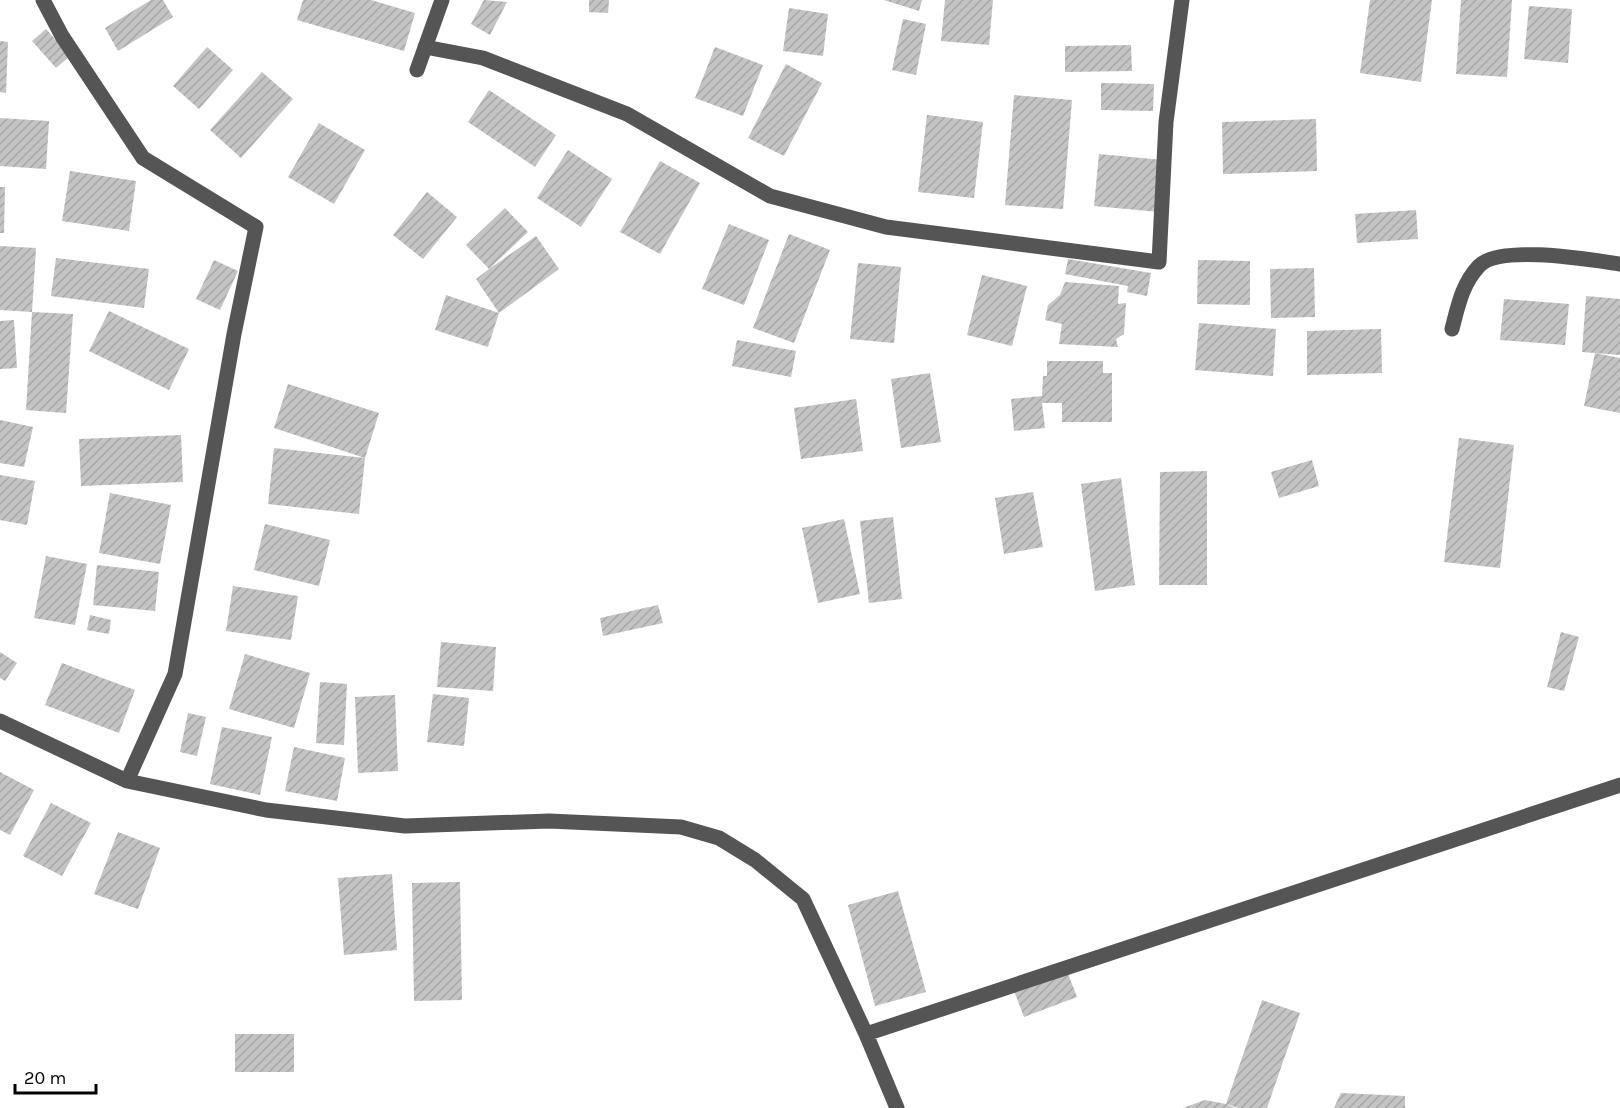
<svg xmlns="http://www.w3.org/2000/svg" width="1620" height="1108" font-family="Karla,sans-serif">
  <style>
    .building { fill: url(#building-hatch) }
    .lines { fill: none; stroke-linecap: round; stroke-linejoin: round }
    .minor { stroke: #555; stroke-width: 15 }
  </style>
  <defs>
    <pattern id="building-hatch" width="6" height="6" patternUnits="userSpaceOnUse" patternTransform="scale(1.5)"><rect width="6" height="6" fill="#c4c4c4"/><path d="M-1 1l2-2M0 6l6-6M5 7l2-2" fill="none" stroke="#a7a7a7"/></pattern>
  </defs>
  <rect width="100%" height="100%" fill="#fff"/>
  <path class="building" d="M 151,0 L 163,0 L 173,17 L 118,51 L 105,28 Z
    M 303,0 L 371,0 L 415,13 L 404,51 L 297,20 Z
    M 484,0 L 507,2 L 490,35 L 471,24 Z
    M 589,0 L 609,0 L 608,13 L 589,12 Z
    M 884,0 L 922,0 L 919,11 Z
    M 945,0 L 993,0 L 989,45 L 941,41 Z
    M 1370,0 L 1432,0 L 1421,82 L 1360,73 Z
    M 1461,0 L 1512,0 L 1507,77 L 1456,74 Z
    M 1529,6 L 1572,9 L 1568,63 L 1524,59 Z
    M 789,8 L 828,14 L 823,56 L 783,51 Z
    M 903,19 L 926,24 L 916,75 L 892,70 Z
    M 46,29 L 70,56 L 56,68 L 32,41 Z
    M 0,41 L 8,42 L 6,93 L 0,92 Z
    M 1131,45 L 1132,71 L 1065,72 L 1065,46 Z
    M 207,47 L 233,70 L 199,109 L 173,86 Z
    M 715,47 L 763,65 L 743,116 L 695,98 Z
    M 786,64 L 822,83 L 784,156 L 748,138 Z
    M 262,72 L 293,99 L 241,158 L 210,130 Z
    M 1101,83 L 1154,84 L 1153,111 L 1101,110 Z
    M 489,90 L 556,135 L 535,167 L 468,122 Z
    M 1014,95 L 1072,100 L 1063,209 L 1005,205 Z
    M 927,115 L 983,122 L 974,198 L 918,192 Z
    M 0,118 L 49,121 L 46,169 L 0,166 Z
    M 1316,119 L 1317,171 L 1223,174 L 1222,122 Z
    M 319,123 L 365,150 L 334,204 L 288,177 Z
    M 568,150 L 612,179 L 581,227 L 537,198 Z
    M 1099,154 L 1163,160 L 1159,212 L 1094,206 Z
    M 660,161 L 700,183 L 660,254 L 620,232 Z
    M 70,171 L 136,181 L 129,231 L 62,221 Z
    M 0,187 L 5,187 L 4,233 L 0,233 Z
    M 427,192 L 457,217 L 423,259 L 393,235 Z
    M 505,208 L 528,232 L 489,269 L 536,236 L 559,269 L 499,313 L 476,279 L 489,269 L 466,245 Z
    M 1416,210 L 1418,239 L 1357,243 L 1355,214 Z
    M 729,224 L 769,240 L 744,305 L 702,289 Z
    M 789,234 L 830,250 L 794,343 L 753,328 Z
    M 0,246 L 36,248 L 32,312 L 0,310 Z
    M 56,258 L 149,269 L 144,308 L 51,296 Z
    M 1068,259 L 1151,273 L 1147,296 L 1127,292 L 1128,286 L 1065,274 Z
    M 214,260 L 238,271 L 220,310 L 196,299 Z
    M 1198,260 L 1250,261 L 1250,305 L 1197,304 Z
    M 858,263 L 901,267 L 894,343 L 850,339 Z
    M 1314,268 L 1315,317 L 1271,318 L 1270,269 Z
    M 982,275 L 1027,286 L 1012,346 L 967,335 Z
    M 1065,282 L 1119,286 L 1118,304 L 1126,303 L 1124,334 L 1116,339 L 1118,347 L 1059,344 L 1062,324 L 1045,320 L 1048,305 L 1060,295 Z
    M 446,295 L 499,313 L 488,347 L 435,330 Z
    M 1586,296 L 1620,299 L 1620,355 L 1582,352 Z
    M 1504,299 L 1569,304 L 1565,345 L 1500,340 Z
    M 109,311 L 189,349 L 169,390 L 89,351 Z
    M 32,312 L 73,314 L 66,413 L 26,410 Z
    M 14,320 L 17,368 L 0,369 L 0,321 Z
    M 1199,323 L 1276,329 L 1273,376 L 1195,370 Z
    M 1381,329 L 1382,373 L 1307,375 L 1307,331 Z
    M 737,340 L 796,351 L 791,377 L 732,366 Z
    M 1595,353 L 1620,358 L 1620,413 L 1584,406 Z
    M 1047,361 L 1103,361 L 1103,373 L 1112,373 L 1112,422 L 1062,422 L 1062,403 L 1042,403 L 1045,428 L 1014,431 L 1011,399 L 1042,396 L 1043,376 L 1047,376 Z
    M 930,373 L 941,442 L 901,448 L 891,379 Z
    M 288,384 L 379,413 L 365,458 L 274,428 Z
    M 856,399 L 863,451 L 801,459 L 794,408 Z
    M 0,420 L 33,427 L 24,467 L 0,463 Z
    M 181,435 L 183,482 L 81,486 L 79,439 Z
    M 1459,438 L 1514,445 L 1500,568 L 1444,562 Z
    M 274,448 L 365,458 L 359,514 L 268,504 Z
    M 1312,460 L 1319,486 L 1279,498 L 1271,472 Z
    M 1207,471 L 1207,585 L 1159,585 L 1160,472 Z
    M 0,475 L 35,481 L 27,525 L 0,520 Z
    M 1121,478 L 1135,585 L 1095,591 L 1081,484 Z
    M 1033,492 L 1043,547 L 1004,554 L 995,498 Z
    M 110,493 L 171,505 L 160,564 L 99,553 Z
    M 893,517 L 902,599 L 869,603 L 860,521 Z
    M 844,519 L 860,594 L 818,603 L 802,528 Z
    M 265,524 L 330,540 L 319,586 L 254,570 Z
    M 46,556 L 87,564 L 75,625 L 34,618 Z
    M 97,565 L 159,572 L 155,611 L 93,605 Z
    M 233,586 L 298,596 L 291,640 L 226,631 Z
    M 658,605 L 663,623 L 603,636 L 600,618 Z
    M 90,615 L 111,620 L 109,634 L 87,630 Z
    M 1561,632 L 1579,637 L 1564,691 L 1547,687 Z
    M 441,642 L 496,647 L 493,691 L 437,687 Z
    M 0,652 L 17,663 L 5,681 L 0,678 Z
    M 245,654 L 310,673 L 294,728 L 229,709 Z
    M 62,663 L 135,690 L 119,733 L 45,705 Z
    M 320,682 L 347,684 L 344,745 L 316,743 Z
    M 433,694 L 469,698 L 464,746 L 427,742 Z
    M 395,695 L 398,771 L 358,773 L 355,697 Z
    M 188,713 L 206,717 L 197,756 L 180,752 Z
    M 222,727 L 272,737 L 260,795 L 210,784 Z
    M 294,747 L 345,758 L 337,801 L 285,791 Z
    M 0,772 L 34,790 L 10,835 L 0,830 Z
    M 51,803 L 91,823 L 62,876 L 23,856 Z
    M 118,832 L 160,848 L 138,909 L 94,894 Z
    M 392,874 L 397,950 L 344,955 L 338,878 Z
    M 460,882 L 462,1000 L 414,1001 L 412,883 Z
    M 898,891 L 926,992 L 875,1006 L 848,905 Z
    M 1067,971 L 1077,997 L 1024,1017 L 1014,991 Z
    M 1262,1000 L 1300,1013 L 1267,1108 L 1238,1108 L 1226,1104 Z
    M 235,1034 L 294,1034 L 294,1072 L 235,1072 Z
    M 1341,1093 L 1405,1096 L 1405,1108 L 1334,1108 Z
    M 1205,1100 L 1226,1104 L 1234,1108 L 1183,1108 Z"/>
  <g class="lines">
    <path class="minor" d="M 43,0 L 62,36 L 143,158 L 256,227 L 234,334 L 175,674 L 127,781
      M 425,47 L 483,58 L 627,114 L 770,196 L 886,227 L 1159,262 L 1166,122 L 1182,0
      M 417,70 L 442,0
      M 1452,329 C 1458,306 1462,284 1479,266 C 1500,244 1591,260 1620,264
      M 0,721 L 127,781 L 266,810 L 405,826 L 549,821 L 681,827 L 719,838 L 755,860 L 803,899 L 866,1034 L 1620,785
      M 866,1034 L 897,1108"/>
  </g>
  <path d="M15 1084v9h81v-9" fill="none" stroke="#000000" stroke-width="3"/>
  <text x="24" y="1084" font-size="18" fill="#000000" stroke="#ffffff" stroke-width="4.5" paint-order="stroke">20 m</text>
</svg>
